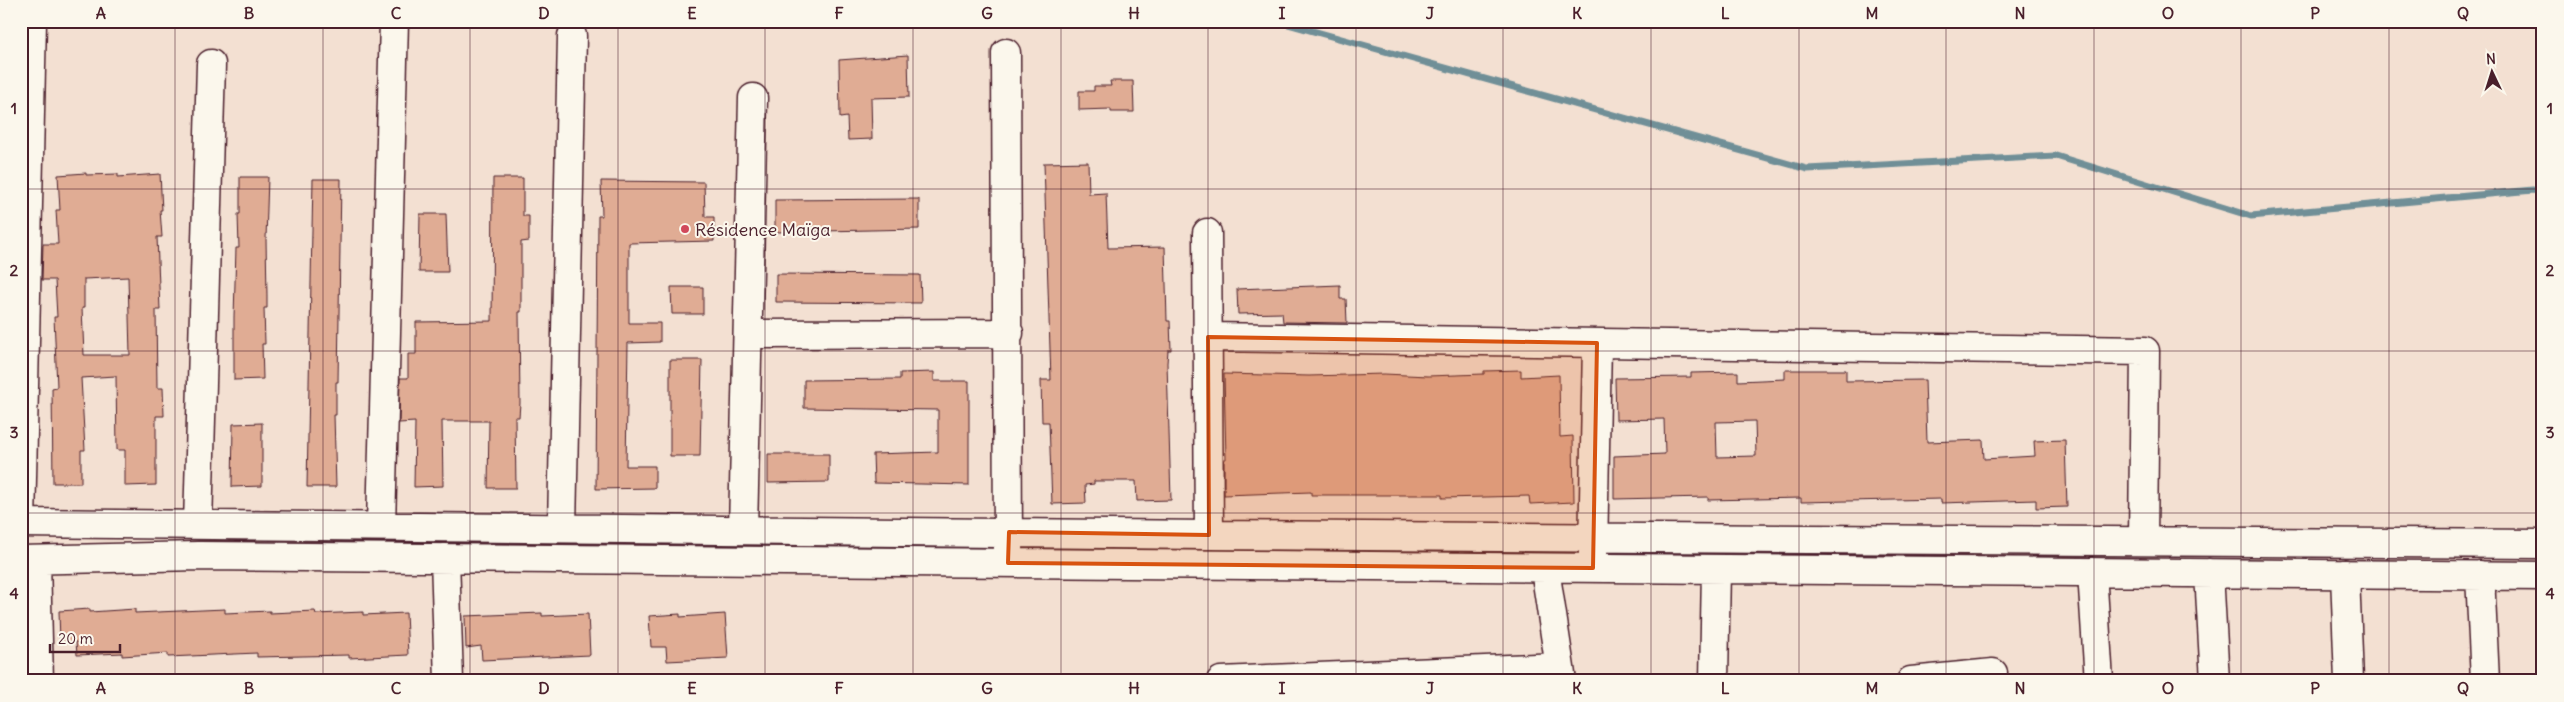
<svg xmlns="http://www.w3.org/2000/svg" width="2564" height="702" font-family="Delius,sans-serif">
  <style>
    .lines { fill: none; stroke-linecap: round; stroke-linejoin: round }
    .stream { stroke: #6f8f97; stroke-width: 7 }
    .building { fill: #e0ac94; stroke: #4a1f2b; fill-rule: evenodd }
    .minor-casing { stroke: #4a1f2b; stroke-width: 31 }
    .minor { stroke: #fbf7ec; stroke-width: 28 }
    .marked { fill: #d8530f; fill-opacity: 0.2; stroke: #d8530f; stroke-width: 4; stroke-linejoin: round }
    .grid { fill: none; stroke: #4a1f2b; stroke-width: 1; stroke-opacity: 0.55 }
    .poi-dot { fill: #d1495b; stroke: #fbf7ec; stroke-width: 2 }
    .labels { text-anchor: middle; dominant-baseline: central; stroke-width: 4; stroke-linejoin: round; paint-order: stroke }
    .poi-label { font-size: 18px; fill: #4a1f2b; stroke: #fbf7ec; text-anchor: start }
    .neatline { fill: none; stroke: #4a1f2b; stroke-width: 2 }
    .grid-label { font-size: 16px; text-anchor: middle; font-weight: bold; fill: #4a1f2b }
  </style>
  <rect width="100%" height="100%" fill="#f3e0d2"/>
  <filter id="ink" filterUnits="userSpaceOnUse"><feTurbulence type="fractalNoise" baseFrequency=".02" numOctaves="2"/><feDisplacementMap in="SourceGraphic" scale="10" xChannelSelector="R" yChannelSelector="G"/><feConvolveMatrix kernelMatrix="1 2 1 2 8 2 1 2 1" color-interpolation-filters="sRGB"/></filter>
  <g filter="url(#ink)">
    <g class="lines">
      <path class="stream" d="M 1277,21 L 1807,169 L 2056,156 L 2251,216 L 2533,190 L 2543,193"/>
    </g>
    <path class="building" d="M 908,55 L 909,97 L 871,98 L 872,139 L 848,140 L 847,117 L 840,118 L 839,60 Z
      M 1110,81 L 1133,81 L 1134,112 L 1111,112 L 1111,109 L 1079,110 L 1079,91 L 1094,91 L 1094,86 L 1111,86 Z
      M 1088,162 L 1089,194 L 1106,193 L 1108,248 L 1165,247 L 1167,321 L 1170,321 L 1171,350 L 1168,350 L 1167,363 L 1171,500 L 1137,501 L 1136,481 L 1094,481 L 1094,484 L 1085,485 L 1086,503 L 1052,504 L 1049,422 L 1042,422 L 1041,380 L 1051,380 L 1044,163 Z
      M 86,173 L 86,175 L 118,174 L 118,177 L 160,174 L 162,210 L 160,210 L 162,237 L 157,237 L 160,310 L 156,310 L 157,388 L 163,388 L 164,416 L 156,416 L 156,485 L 125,486 L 125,450 L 117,450 L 116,376 L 81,378 L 85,450 L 81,450 L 81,483 L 53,483 L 52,388 L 57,387 L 54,317 L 57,317 L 55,280 L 42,280 L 43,244 L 58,244 L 56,210 L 60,210 L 58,175 ZM 128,277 L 130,355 L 84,355 L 82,308 L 84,308 L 84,279 Z
      M 240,177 L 268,177 L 266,239 L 267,296 L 267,308 L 264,308 L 265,344 L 262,344 L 263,379 L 234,380 L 234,317 L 236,248 L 239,248 L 238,214 L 240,214 Z
      M 493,178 L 523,178 L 523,216 L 529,216 L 529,241 L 521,242 L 521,312 L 519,312 L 520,403 L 519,417 L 515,417 L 516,488 L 488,488 L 489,421 L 442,421 L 443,486 L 414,487 L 415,422 L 399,423 L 400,378 L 408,378 L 408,354 L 416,354 L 416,322 L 492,321 Z
      M 313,179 L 341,179 L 338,382 L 336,382 L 336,415 L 334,415 L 336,487 L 307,487 Z
      M 601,181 L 704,182 L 705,217 L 714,217 L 714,241 L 629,243 L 629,323 L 660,323 L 660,342 L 628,343 L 626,466 L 655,466 L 655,488 L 596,489 L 598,216 L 602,216 Z
      M 919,199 L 919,229 L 775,232 L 775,200 Z
      M 420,214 L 446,214 L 448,272 L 419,272 Z
      M 776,274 L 920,275 L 921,303 L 776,302 Z
      M 1340,285 L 1340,299 L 1346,299 L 1347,323 L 1283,322 L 1282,313 L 1238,314 L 1237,289 Z
      M 671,287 L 703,287 L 703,314 L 672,314 Z
      M 670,360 L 702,360 L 700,456 L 670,456 Z
      M 1521,370 L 1521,377 L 1559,375 L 1560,437 L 1573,436 L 1574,502 L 1530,504 L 1529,496 L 1442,498 L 1442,495 L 1311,495 L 1311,492 L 1224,495 L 1224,459 L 1226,459 L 1224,374 L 1309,376 L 1384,374 L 1428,376 L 1484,374 L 1484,371 Z
      M 1785,370 L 1846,370 L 1846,381 L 1925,380 L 1927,442 L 1983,440 L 1984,459 L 2035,456 L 2034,441 L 2065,440 L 2067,507 L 2036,508 L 2036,500 L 1941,503 L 1941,499 L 1801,502 L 1801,498 L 1708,500 L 1708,497 L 1614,499 L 1614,456 L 1665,454 L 1664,419 L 1616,420 L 1615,378 L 1691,377 L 1691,373 L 1738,372 L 1738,381 L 1785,379 ZM 1755,421 L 1756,456 L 1717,457 L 1716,422 Z
      M 934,372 L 934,381 L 969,381 L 969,485 L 874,483 L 873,454 L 938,452 L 938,410 L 804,408 L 804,380 L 900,379 L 900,373 Z
      M 262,423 L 262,486 L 232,487 L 233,424 Z
      M 768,454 L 829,454 L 829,482 L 768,483 Z
      M 90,609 L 90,612 L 135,609 L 135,613 L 225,609 L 225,613 L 270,611 L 270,613 L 315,611 L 316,614 L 363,612 L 363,615 L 406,613 L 408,655 L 349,658 L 349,655 L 257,657 L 257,653 L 168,657 L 168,653 L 122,656 L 122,653 L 77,655 L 76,642 L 60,642 L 59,611 Z
      M 542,613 L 542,616 L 588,614 L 590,655 L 482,660 L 481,646 L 466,648 L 465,616 Z
      M 680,614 L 680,617 L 725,614 L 728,658 L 667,661 L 666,647 L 651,647 L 649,616 Z"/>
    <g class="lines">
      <g class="minor-casing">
        <path id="minor" d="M 1006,53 L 1008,551
          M 1207,233 L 1209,535
          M 749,334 L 1009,333
          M 1208,337 L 2145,351 L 2143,541
          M 21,523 L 1209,535 L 2543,544
          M 21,523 L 32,21
          M 198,525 L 211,64
          M 381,526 L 394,21
          M 562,528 L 572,36
          M 743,530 L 753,98
          M 1593,554 L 1597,343
          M 445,558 L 449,681
          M 21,560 L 198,556 L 2543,576
          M 36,561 L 39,681
          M 1545,569 L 1562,681
          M 2092,572 L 2099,681
          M 2209,573 L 2215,681
          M 2345,574 L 2349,681
          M 2480,575 L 2485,681
          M 1221,681 L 1558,667
          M 1714,681 L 1716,569
          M 1911,681 L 1993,673"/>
      </g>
      <use href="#minor" class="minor"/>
    </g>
  </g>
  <path class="marked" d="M 1208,337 L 1597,343 L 1593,568 L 1008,563 L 1009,532 L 1209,535 Z"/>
  <path class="grid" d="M 175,21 L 175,681M 323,21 L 323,681M 470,21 L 470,681M 618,21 L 618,681M 765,21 L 765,681M 913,21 L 913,681M 1061,21 L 1061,681M 1208,21 L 1208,681M 1356,21 L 1356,681M 1503,21 L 1503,681M 1651,21 L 1651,681M 1799,21 L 1799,681M 1946,21 L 1946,681M 2094,21 L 2094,681M 2241,21 L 2241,681M 2389,21 L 2389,681M 21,189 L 2543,189M 21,351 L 2543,351M 21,513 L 2543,513"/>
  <circle class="poi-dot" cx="685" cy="229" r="5"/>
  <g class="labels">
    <g class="poi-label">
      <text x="695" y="229">Résidence Maïga</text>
    </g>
  </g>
  <rect width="2564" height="702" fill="none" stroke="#fbf7ec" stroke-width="55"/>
  <g transform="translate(2492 72) rotate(356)" stroke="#fbf7ec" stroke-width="4" paint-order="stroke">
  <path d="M0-4L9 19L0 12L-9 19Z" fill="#4a1f2b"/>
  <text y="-8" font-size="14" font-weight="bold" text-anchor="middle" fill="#4a1f2b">N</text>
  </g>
  <path d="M50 644v8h70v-8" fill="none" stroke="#4a1f2b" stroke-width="2.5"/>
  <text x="58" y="644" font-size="15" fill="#4a1f2b" stroke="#fbf7ec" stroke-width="4" paint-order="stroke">20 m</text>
  <rect x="28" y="28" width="2508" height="646" class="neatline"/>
  <g class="grid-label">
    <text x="101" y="19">A</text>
    <text x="249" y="19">B</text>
    <text x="396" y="19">C</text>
    <text x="544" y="19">D</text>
    <text x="692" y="19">E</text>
    <text x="839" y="19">F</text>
    <text x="987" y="19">G</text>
    <text x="1134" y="19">H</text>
    <text x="1282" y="19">I</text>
    <text x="1430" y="19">J</text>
    <text x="1577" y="19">K</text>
    <text x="1725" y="19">L</text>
    <text x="1872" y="19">M</text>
    <text x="2020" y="19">N</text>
    <text x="2168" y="19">O</text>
    <text x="2315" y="19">P</text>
    <text x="2463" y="19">Q</text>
    <text x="14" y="114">1</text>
    <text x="2550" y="114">1</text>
    <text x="14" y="276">2</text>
    <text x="2550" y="276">2</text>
    <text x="14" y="438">3</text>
    <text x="2550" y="438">3</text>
    <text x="14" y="599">4</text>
    <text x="2550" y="599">4</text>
    <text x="101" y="694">A</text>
    <text x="249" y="694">B</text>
    <text x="396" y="694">C</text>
    <text x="544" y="694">D</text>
    <text x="692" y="694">E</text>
    <text x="839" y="694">F</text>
    <text x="987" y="694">G</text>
    <text x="1134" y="694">H</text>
    <text x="1282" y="694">I</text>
    <text x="1430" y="694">J</text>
    <text x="1577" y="694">K</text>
    <text x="1725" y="694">L</text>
    <text x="1872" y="694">M</text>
    <text x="2020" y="694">N</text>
    <text x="2168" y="694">O</text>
    <text x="2315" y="694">P</text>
    <text x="2463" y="694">Q</text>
  </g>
</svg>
